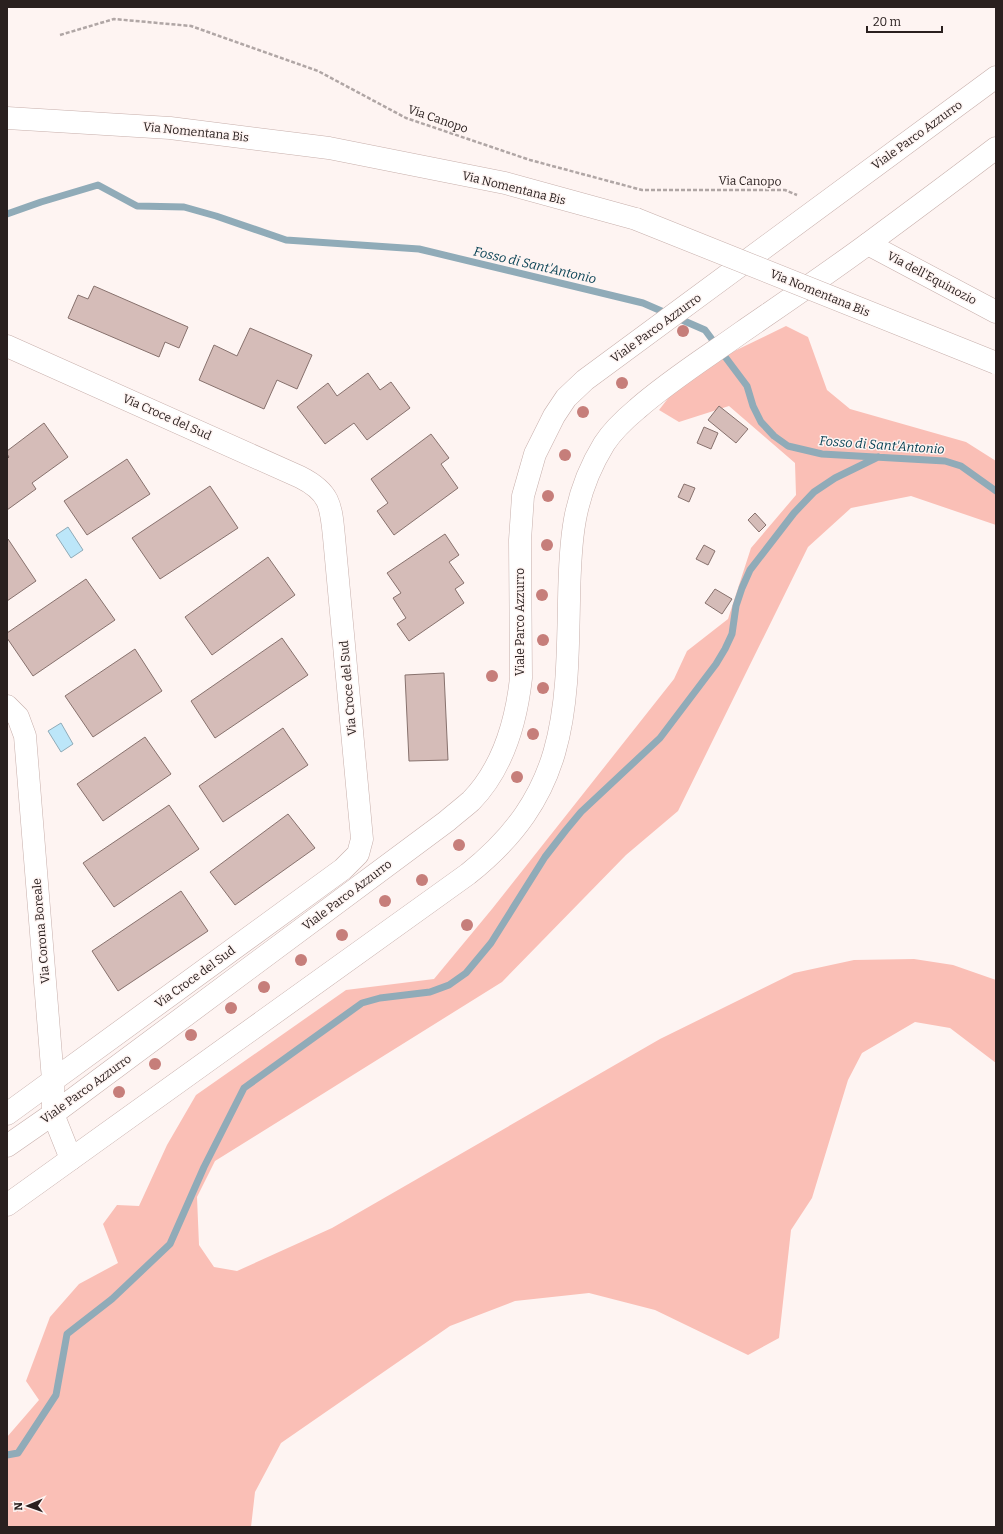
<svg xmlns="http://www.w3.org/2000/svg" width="1003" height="1534" font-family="Bitter,serif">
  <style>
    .green { fill: #fabfb6 }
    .water { fill: #bce6f9; stroke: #90abb8 }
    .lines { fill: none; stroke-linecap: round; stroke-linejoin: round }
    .stream { stroke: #90abb8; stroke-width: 7 }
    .building { fill: #d5bcb8; stroke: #87716d }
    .street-casing { stroke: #c7afab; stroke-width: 23 }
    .secondary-casing { stroke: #c7afab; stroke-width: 23 }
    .path { stroke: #b0a6a5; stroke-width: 2.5; stroke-dasharray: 4 2; stroke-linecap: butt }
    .street { stroke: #fff; stroke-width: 22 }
    .secondary { stroke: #fff; stroke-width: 22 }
    .secondary-bridge-casing { stroke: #c7afab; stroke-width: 23; stroke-linecap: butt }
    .secondary-bridge { stroke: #fff; stroke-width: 22 }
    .tree { fill: #c67e7a }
    .labels { text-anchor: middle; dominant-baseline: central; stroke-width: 3; stroke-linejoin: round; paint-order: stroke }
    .street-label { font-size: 12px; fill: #2a201f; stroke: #fef4f2 }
    .water-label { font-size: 13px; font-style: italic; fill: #023d50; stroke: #fef4f2 }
  </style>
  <rect width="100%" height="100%" fill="#fef4f2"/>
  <path class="green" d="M 786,326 L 808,337 L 827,390 L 850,409 L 966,442 L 996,461 L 996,525 L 911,496 L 851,508 L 808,547 L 678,811 L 626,855 L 502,982 L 215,1161 L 197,1197 L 199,1245 L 214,1267 L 237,1271 L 332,1228 L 660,1039 L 794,973 L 854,960 L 914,959 L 953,965 L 996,980 L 996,1063 L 950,1028 L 915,1022 L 862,1053 L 848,1080 L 812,1198 L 791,1230 L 779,1338 L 748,1355 L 655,1310 L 589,1293 L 515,1301 L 450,1326 L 281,1443 L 255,1492 L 251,1527 L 7,1527 L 7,1437 L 39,1400 L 26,1381 L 50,1317 L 79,1284 L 118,1263 L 103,1224 L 117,1205 L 139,1206 L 167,1145 L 196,1095 L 346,990 L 434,979 L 492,909 L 674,679 L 687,651 L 728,619 L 751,548 L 796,495 L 795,463 L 729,406 L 679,422 L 659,410 L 687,374 Z"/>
  <path class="water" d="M 68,527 L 83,550 L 71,558 L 56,535 Z
    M 61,723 L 73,744 L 61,752 L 48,731 Z"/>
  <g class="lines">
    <path class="stream" d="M 7,214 L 41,202 L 98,185 L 137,206 L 184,207 L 216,216 L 286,240 L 419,249 L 643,303 L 705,330 L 747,386 L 753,406 L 761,422 L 774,436 L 788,446 L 822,454 L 945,461 L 961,466 L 996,491
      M 7,1455 L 18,1453 L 56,1395 L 67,1334 L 112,1299 L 170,1244 L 204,1167 L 244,1088 L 362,1003 L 380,998 L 430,992 L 449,985 L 466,973 L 491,943 L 545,857 L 566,830 L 581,812 L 660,738 L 716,664 L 725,649 L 732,634 L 736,606 L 742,588 L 750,570 L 794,513 L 814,492 L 835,478 L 878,457"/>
  </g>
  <path class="building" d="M 94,286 L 188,327 L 179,348 L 165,342 L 159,357 L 68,318 L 78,295 L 88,299 Z
    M 250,328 L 312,355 L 297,389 L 277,380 L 264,409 L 199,380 L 214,345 L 237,356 Z
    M 368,373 L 380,390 L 391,382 L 410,408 L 367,440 L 354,423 L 325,444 L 297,407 L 328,383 L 337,396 Z
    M 719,406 L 748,429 L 736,443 L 708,420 Z
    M 44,423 L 68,457 L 32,483 L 36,489 L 7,510 L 7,459 L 9,457 L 7,454 L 7,451 Z
    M 704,427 L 718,433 L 711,449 L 697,443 Z
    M 431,434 L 449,458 L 441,464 L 458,488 L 394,535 L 377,511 L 388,503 L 371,479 Z
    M 127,459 L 150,494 L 87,535 L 64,501 Z
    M 684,484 L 695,488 L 689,502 L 678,497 Z
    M 210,486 L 238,528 L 160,579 L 132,538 Z
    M 755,513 L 766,525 L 759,532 L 748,520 Z
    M 445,534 L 459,555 L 449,562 L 464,583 L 455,589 L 464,603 L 409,641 L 397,624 L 406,618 L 393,598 L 401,593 L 387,573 Z
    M 8,539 L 36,581 L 7,601 L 7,540 Z
    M 704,545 L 715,551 L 708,565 L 696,559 Z
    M 268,557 L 295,595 L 212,655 L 185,617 Z
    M 86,579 L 115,620 L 33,676 L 7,638 L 7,633 Z
    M 715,589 L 732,599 L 722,614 L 705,603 Z
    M 282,638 L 308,675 L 215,738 L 191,701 Z
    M 135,649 L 162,691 L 93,737 L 65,696 Z
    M 444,673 L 448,760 L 409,761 L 405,675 Z
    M 283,728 L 308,765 L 223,822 L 199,786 Z
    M 145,737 L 171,774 L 103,821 L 77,784 Z
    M 169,805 L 199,849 L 114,907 L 83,863 Z
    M 288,814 L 315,848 L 235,905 L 210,872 Z
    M 181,891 L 208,931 L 118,991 L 92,951 Z"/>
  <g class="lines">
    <g class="street-casing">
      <path id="street" d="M 868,244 L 996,312
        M 7,346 L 300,477 C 330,492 331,505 334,537 L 362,839 L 358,854 L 343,869 L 7,1114
        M 7,706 L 18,717 L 25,736 L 53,1080 L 53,1114 L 71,1159"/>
    </g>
    <g class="secondary-casing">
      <path id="secondary" d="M 7,118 L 170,128 L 329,148 L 505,183 L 636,219
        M 7,1146 L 53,1114 L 447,821 C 455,814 463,808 471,801 C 503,768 516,723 521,678 L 520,540 L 523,496 L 535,454 L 554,416 L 566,398 L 585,380 L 996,77
        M 7,1205 L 468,874 C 566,796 567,717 569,601 C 570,542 572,496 604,444 C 613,430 625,419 637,409 C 670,380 707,357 742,332 C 784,303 827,274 869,243 C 911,212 954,180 996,148"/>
    </g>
    <path class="path" d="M 60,35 L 114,19 L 191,26 L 318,71 L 406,118 L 530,160 L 642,190 L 785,190 L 797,195"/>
    <use href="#street" class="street"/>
    <use href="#secondary" class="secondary"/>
    <g class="secondary-bridge-casing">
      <path id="secondary-bridge" d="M 636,219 L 996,363"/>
    </g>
    <use href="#secondary-bridge" class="secondary-bridge"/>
  </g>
  <g class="tree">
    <circle cx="683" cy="331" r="6"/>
    <circle cx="622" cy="383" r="6"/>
    <circle cx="583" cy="412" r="6"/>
    <circle cx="565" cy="455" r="6"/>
    <circle cx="548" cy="496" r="6"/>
    <circle cx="547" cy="545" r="6"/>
    <circle cx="542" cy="595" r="6"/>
    <circle cx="543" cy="640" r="6"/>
    <circle cx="492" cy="676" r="6"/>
    <circle cx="543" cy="688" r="6"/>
    <circle cx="533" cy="734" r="6"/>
    <circle cx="517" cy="777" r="6"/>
    <circle cx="459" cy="845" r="6"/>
    <circle cx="422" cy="880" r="6"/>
    <circle cx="385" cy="901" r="6"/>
    <circle cx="467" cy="925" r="6"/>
    <circle cx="342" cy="935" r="6"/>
    <circle cx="301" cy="960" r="6"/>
    <circle cx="264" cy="987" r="6"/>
    <circle cx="231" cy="1008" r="6"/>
    <circle cx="191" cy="1035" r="6"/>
    <circle cx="155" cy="1064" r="6"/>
    <circle cx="119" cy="1092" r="6"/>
  </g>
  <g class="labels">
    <g class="street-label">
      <text transform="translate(438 119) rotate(19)">Via Canopo</text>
      <text transform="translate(196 132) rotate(6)">Via Nomentana Bis</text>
      <text transform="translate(917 135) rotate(-36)">Viale Parco Azzurro</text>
      <text transform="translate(750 181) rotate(1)">Via Canopo</text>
      <text transform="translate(514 188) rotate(14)">Via Nomentana Bis</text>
      <text transform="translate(932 278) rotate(28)">Via dell'Equinozio</text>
      <text transform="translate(820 293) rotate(22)">Via Nomentana Bis</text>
      <text transform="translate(656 328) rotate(-36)">Viale Parco Azzurro</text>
      <text transform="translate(167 417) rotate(24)">Via Croce del Sud</text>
      <text transform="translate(520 622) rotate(-90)">Viale Parco Azzurro</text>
      <text transform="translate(348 688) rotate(-95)">Via Croce del Sud</text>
      <text transform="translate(347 895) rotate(-37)">Viale Parco Azzurro</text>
      <text transform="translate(41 931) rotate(-95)">Via Corona Boreale</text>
      <text transform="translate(195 977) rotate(-36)">Via Croce del Sud</text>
      <text transform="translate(86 1089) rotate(-36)">Viale Parco Azzurro</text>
    </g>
    <g class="water-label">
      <text transform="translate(535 265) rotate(13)">Fosso di Sant'Antonio</text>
      <text transform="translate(882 445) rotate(4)">Fosso di Sant'Antonio</text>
    </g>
  </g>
  <rect width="1003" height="1534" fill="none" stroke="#2a201f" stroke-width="16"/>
  <g transform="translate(28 1506) rotate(268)" stroke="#fef4f2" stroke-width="3" paint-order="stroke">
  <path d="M0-3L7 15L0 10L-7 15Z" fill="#2a201f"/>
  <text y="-6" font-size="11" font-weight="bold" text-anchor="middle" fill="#2a201f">N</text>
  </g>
  <path d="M867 26v6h75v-6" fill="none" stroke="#2a201f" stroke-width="2"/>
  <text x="873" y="26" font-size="12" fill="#2a201f" stroke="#fef4f2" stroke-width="3" paint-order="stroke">20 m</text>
</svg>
